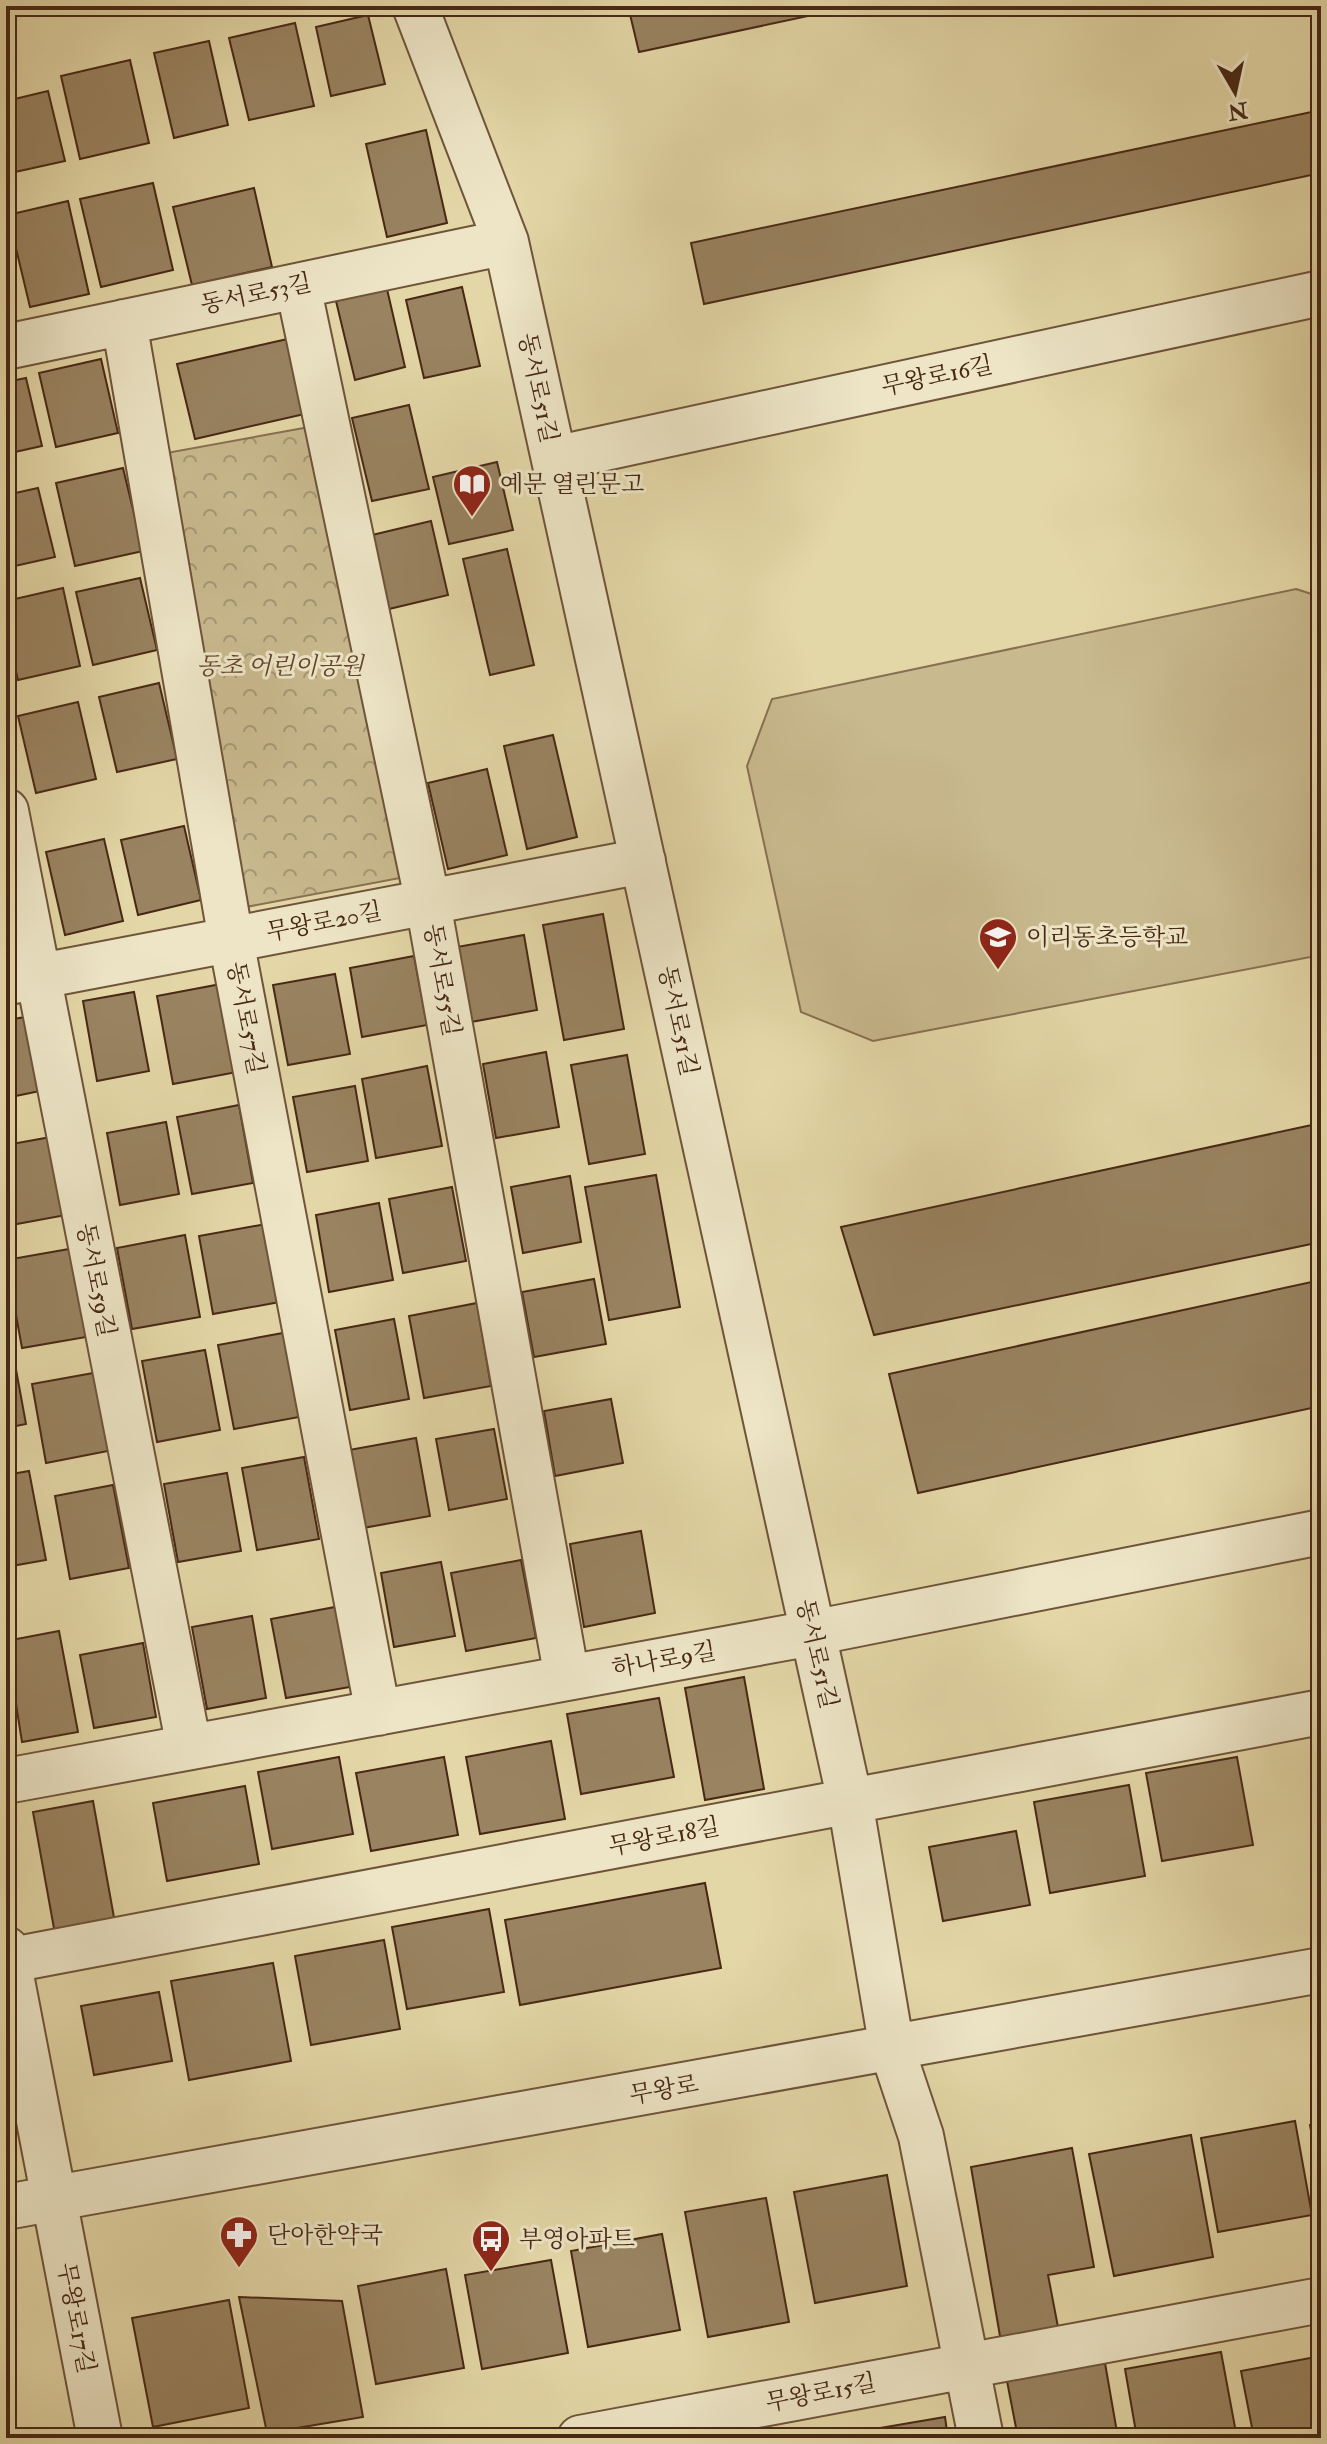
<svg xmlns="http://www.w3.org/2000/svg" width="1327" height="2444" font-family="'IM FELL Double Pica','Noto Serif KR',serif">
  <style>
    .green { fill: #c9b98e; stroke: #887052; stroke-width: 2 }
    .forest { fill: url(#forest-crowns); stroke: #887052; stroke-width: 2 }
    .building { fill: #998361; stroke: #482815; stroke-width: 2 }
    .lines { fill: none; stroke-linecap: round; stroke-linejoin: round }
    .minor-casing { stroke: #6f543a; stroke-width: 48 }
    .minor { stroke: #ede5c6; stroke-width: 44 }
    .labels { text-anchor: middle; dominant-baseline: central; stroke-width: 6; stroke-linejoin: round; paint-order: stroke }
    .street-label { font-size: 24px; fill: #482815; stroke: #ede5c6 }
    .poi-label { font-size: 24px; fill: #482815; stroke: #ede5c6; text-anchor: start }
    .park-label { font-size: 24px; font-style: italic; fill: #62452d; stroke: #ede5c6 }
  </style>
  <defs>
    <pattern id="forest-crowns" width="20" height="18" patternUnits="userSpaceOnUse" patternTransform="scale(2)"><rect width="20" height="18" fill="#c9b98e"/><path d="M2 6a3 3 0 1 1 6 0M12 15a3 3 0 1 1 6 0" fill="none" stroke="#a59673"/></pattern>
  </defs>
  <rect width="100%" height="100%" fill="#e4d7a7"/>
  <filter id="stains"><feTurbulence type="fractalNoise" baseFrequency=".0025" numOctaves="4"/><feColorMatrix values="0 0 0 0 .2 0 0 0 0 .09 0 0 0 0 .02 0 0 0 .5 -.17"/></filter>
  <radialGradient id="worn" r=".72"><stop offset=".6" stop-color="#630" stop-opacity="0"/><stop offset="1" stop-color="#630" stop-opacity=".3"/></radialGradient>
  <path class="green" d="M 1296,589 L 1321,597 L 1321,955 L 873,1041 L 801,1012 L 747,766 L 772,699 Z"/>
  <path class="forest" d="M 315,426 L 400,878 L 246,907 L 161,454 Z"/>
  <path class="building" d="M 628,6 L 855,6 L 639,52 Z
    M 368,15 L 385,84 L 331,96 L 316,27 Z
    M 295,23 L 314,106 L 249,120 L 229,38 Z
    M 209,41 L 228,125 L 174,138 L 154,53 Z
    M 130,60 L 149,143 L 80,159 L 61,76 Z
    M 48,91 L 65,161 L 6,174 L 6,101 Z
    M 1321,110 L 1321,173 L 704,304 L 691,243 Z
    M 426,130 L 447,223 L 387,237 L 366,144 Z
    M 153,183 L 173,270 L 101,287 L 80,199 Z
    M 254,188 L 272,267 L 192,285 L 173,207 Z
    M 68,201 L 89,294 L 30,307 L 8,215 Z
    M 6,274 L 15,313 L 6,316 Z
    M 462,287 L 480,366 L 424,378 L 406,300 Z
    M 387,289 L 405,367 L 355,380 L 336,301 Z
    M 292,338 L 309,413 L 195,439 L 177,364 Z
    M 101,359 L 118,433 L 56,447 L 39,373 Z
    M 26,378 L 42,446 L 6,454 L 6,382 Z
    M 409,405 L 429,489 L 372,501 L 352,418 Z
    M 497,462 L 513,530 L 449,544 L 433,477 Z
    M 123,468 L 143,551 L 75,566 L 56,483 Z
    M 38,488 L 55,557 L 6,568 L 6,495 Z
    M 431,521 L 448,595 L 389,609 L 372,535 Z
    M 507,549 L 534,665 L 490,675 L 463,559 Z
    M 140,578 L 157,650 L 93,665 L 76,592 Z
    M 63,588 L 80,666 L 18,680 L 6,630 L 6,601 Z
    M 159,683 L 177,759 L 117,772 L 99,697 Z
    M 78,702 L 96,779 L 36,793 L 18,716 Z
    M 553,735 L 577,837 L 527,849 L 504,746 Z
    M 487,769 L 507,855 L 448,869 L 428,783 Z
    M 184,826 L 201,900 L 138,915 L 121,840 Z
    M 104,839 L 123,921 L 65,935 L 46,852 Z
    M 603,914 L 624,1029 L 564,1040 L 543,925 Z
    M 524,935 L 537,1010 L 471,1022 L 457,947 Z
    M 414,956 L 427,1025 L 362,1037 L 350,968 Z
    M 335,974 L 350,1054 L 288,1065 L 273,985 Z
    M 221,984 L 237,1072 L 173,1084 L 157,996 Z
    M 134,992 L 149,1071 L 97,1081 L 83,1001 Z
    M 26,1017 L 40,1091 L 6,1098 L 6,1020 Z
    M 546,1052 L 559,1127 L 496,1138 L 483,1064 Z
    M 627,1055 L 645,1154 L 589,1164 L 571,1065 Z
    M 427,1066 L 442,1146 L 376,1158 L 362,1079 Z
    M 355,1086 L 368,1161 L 307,1172 L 293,1097 Z
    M 239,1105 L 253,1183 L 192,1194 L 177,1117 Z
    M 166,1122 L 179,1194 L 120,1205 L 107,1133 Z
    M 1321,1123 L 1321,1242 L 874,1335 L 841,1227 Z
    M 51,1137 L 66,1215 L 6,1226 L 6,1145 Z
    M 656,1175 L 680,1307 L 609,1320 L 585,1187 Z
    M 570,1176 L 581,1242 L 523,1253 L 511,1187 Z
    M 452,1187 L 466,1261 L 403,1273 L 389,1199 Z
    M 379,1203 L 393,1280 L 329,1292 L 316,1215 Z
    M 266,1224 L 280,1302 L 213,1314 L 199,1236 Z
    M 185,1235 L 200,1317 L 132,1329 L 117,1248 Z
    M 75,1248 L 92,1336 L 22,1348 L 6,1260 Z
    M 594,1279 L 606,1344 L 534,1357 L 522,1292 Z
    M 1321,1280 L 1321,1406 L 918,1493 L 889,1374 Z
    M 477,1303 L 491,1386 L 424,1398 L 409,1316 Z
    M 6,1315 L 26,1424 L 6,1428 Z
    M 394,1319 L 409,1399 L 350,1410 L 335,1330 Z
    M 283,1333 L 299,1417 L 234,1429 L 218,1345 Z
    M 205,1350 L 220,1430 L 157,1442 L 142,1361 Z
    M 99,1372 L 113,1450 L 46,1463 L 32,1384 Z
    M 611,1399 L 623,1463 L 555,1476 L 544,1411 Z
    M 494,1429 L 507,1499 L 449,1510 L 436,1439 Z
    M 416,1438 L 430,1516 L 363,1528 L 349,1450 Z
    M 304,1457 L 319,1539 L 257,1550 L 242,1468 Z
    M 29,1471 L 46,1560 L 6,1567 L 6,1475 Z
    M 227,1473 L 241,1551 L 178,1562 L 164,1484 Z
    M 113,1485 L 129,1568 L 70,1579 L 55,1496 Z
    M 641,1531 L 655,1613 L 584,1627 L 570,1544 Z
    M 521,1560 L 536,1638 L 466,1651 L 451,1573 Z
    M 441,1562 L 455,1636 L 394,1647 L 381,1573 Z
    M 335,1607 L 350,1687 L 286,1698 L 271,1619 Z
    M 252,1616 L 266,1698 L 207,1709 L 192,1627 Z
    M 59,1631 L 78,1732 L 22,1742 L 6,1641 Z
    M 143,1643 L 156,1717 L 94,1728 L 80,1655 Z
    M 744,1677 L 764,1789 L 705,1800 L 685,1688 Z
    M 659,1698 L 674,1777 L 581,1794 L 567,1714 Z
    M 551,1741 L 565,1819 L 480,1834 L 466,1757 Z
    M 339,1757 L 353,1834 L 272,1849 L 258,1772 Z
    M 444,1757 L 458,1835 L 371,1851 L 356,1773 Z
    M 1237,1757 L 1253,1845 L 1162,1861 L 1146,1773 Z
    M 1129,1785 L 1145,1876 L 1050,1893 L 1034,1802 Z
    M 245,1786 L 259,1864 L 167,1881 L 153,1803 Z
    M 93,1801 L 115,1923 L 55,1934 L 33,1812 Z
    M 1016,1831 L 1030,1905 L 943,1921 L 929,1847 Z
    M 705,1883 L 721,1968 L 520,2005 L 505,1920 Z
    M 489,1909 L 504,1992 L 407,2009 L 392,1927 Z
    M 384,1940 L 400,2029 L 311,2045 L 295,1956 Z
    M 273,1963 L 291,2061 L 189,2080 L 171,1981 Z
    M 159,1992 L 172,2061 L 94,2075 L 81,2006 Z
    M 1295,2121 L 1312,2215 L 1218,2232 L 1201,2138 Z
    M 1321,2123 L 1321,2188 L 1310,2125 Z
    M 1191,2135 L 1213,2257 L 1114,2276 L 1089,2154 Z
    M 1072,2148 L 1094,2267 L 1048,2275 L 1058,2327 L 1001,2342 L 971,2167 Z
    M 887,2175 L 907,2286 L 815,2303 L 794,2192 Z
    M 766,2198 L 789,2322 L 708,2337 L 685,2212 Z
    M 662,2234 L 680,2330 L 588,2347 L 571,2251 Z
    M 551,2260 L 568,2353 L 482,2369 L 465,2275 Z
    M 446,2269 L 464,2368 L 376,2384 L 358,2286 Z
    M 239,2297 L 342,2301 L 363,2417 L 267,2433 Z
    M 229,2300 L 249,2408 L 153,2427 L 132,2318 Z
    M 1221,2352 L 1237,2438 L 1137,2438 L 1125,2369 Z
    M 1321,2356 L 1321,2438 L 1254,2438 L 1241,2371 Z
    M 1105,2363 L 1118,2438 L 1018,2438 L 1007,2381 Z
    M 945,2417 L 948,2438 L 876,2438 L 874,2429 Z"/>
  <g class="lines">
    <g class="minor-casing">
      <path id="minor" d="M 415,6 L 506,242 L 850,1801 L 892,2049 L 921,2136 L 981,2438
        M 298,286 L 428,903 L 567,1678
        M 124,322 L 231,940 L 378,1713
        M 6,347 L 506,242
        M 554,459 L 1321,293
        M 6,811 L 189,1747
        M 9,982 L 643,861
        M 6,1781 L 812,1633 L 1321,1532
        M 6,1949 L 100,2438
        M 6,1961 L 1321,1712
        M 6,2207 L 1321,1970
        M 580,2438 L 1321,2300"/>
    </g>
    <use href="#minor" class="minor"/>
  </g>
  <defs>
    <g id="library-pin" transform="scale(2)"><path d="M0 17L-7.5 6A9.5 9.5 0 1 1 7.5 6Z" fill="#8f2418" stroke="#ede5c6"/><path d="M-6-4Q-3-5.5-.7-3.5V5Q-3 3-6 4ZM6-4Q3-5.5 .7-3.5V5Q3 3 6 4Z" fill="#fff"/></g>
    <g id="school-pin" transform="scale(2)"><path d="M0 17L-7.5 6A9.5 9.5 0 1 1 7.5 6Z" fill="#8f2418" stroke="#ede5c6"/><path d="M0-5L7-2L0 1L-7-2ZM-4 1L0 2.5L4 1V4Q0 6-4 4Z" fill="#fff"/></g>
    <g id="pharmacy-pin" transform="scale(2)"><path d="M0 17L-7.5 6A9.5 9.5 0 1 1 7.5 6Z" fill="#8f2418" stroke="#ede5c6"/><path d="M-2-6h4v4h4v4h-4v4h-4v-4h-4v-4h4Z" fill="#fff"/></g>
    <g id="bus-pin" transform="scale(2)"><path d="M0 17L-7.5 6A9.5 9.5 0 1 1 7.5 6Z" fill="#8f2418" stroke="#ede5c6"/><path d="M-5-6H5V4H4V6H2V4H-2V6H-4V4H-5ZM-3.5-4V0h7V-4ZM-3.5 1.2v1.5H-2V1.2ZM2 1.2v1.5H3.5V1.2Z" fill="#fff"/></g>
  </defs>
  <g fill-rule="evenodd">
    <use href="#library-pin" x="472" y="484"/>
    <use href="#school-pin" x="998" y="937"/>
    <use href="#pharmacy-pin" x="239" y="2235"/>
    <use href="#bus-pin" x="491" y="2239"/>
  </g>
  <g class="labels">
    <g class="street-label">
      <text transform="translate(256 294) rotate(-12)">동서로53길</text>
      <text transform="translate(937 376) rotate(-12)">무왕로16길</text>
      <text transform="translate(538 388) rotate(78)">동서로51길</text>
      <text transform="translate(324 922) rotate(-11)">무왕로20길</text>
      <text transform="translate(442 980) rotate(80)">동서로55길</text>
      <text transform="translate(246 1018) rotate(79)">동서로57길</text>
      <text transform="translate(678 1021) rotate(78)">동서로51길</text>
      <text transform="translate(96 1280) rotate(79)">동서로59길</text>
      <text transform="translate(817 1654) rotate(77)">동서로51길</text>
      <text transform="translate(664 1660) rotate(-10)">하나로9길</text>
      <text transform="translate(664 1837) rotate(-11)">무왕로18길</text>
      <text transform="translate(664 2090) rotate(-10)">무왕로</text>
      <text transform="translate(76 2318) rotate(79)">무왕로17길</text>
      <text transform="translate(821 2393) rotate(-11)">무왕로15길</text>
    </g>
    <g class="poi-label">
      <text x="500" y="484">예문 열린문고</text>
      <text x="1026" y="937">이리동초등학교</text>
      <text x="267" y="2235">단아한약국</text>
      <text x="519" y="2239">부영아파트</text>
    </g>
    <g class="park-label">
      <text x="280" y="666">동초 어린이공원</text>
    </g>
  </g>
  <rect width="1327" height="2444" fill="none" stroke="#e4d7a7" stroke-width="32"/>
  <rect x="8" y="8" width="1311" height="2428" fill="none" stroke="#482815" stroke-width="4"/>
  <rect x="16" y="16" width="1295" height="2412" fill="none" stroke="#482815" stroke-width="2"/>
  <g transform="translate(1235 92) rotate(171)" stroke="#ede5c6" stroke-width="6" paint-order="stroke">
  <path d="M0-6L14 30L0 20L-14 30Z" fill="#482815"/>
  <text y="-12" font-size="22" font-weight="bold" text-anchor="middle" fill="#482815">N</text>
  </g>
  <rect width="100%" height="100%" filter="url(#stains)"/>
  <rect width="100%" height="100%" fill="url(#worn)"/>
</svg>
